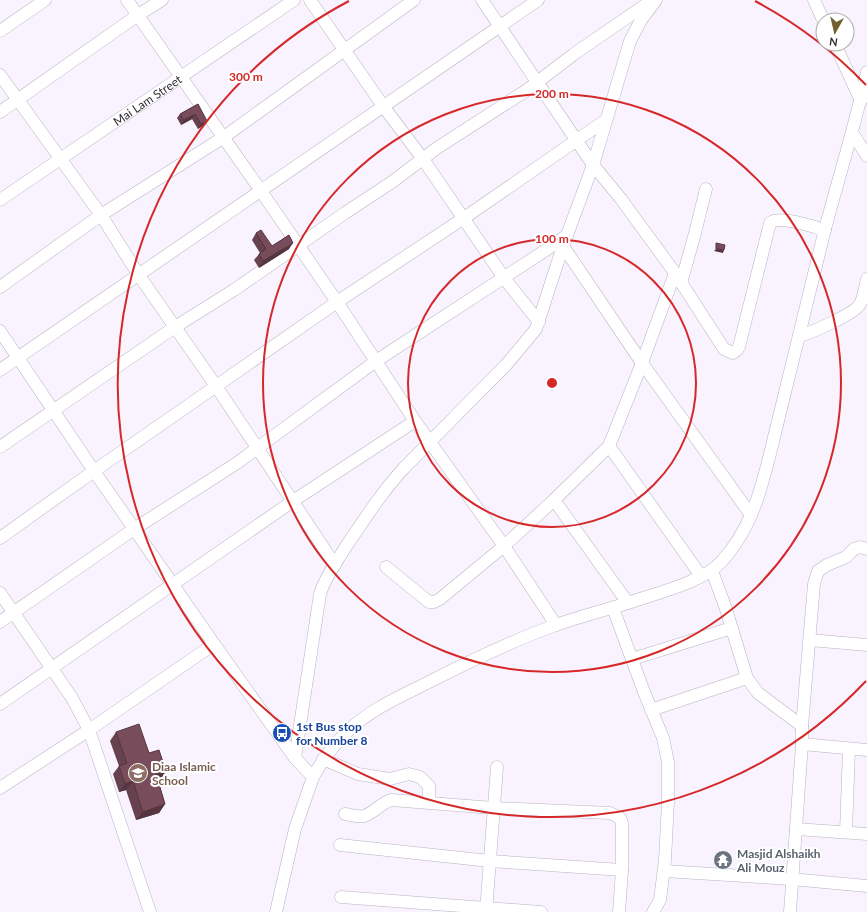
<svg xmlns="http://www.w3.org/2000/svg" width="867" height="912" viewBox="0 0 867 912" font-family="Lato,sans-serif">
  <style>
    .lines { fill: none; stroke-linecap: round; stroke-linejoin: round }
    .minor-casing { stroke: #b9b2c0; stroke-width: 13 }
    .minor { stroke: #fff; stroke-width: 12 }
    .wall { fill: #67414e }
    .shaded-wall { fill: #543540 }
    .building { fill: #784c5b; stroke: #543540 }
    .ring { fill: none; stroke: #d62828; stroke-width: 2 }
    .labels { text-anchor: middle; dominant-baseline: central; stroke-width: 4; stroke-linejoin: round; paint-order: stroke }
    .street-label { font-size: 12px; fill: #302d33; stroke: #fff }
    .transit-label { font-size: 12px; font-weight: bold; fill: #164399; stroke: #fff; text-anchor: start }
    .education-label { font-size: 12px; font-weight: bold; fill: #785e54; stroke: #fff; text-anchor: start }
    .worship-label { font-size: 12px; font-weight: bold; fill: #5b616d; stroke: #fff; text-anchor: start }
    .centre { fill: #d62828; stroke: #fff; stroke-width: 2 }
    .ring-label { font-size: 12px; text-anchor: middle; font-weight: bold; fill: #d62828; stroke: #fff; stroke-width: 4; stroke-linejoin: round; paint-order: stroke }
  </style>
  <rect width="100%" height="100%" fill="#f9f3ff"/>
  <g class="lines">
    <defs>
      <g id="minor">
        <path d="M127,0L261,191L337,302L415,421L504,546L556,625"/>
        <path d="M310,0L383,106L423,159L504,278L539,322"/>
        <path d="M482,0L593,165L621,199L675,273L724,349L733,353L737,350L739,347L770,223C779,215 814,227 825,230"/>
        <path d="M814,0L823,20"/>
        <path d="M0,31L45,0"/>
        <path d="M835,44L861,101"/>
        <path d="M0,75L101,215L138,274L216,386L335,565"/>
        <path d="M0,112L138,15L162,0"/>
        <path d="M853,134L867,156"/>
        <path id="s1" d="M0,200L294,0"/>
        <path d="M563,246L642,363L751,515"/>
        <path d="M681,283L694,237L706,189"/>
        <path d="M0,287L101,215L224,137L414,0"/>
        <path d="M0,331L94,471L214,644L295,758L313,777L295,829L276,912"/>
        <path d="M800,336C812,332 855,314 860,304C864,297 865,287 867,279"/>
        <path d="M0,370L538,0"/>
        <path d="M609,446L701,576"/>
        <path d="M0,447L175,327L234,290L345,213L392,182L437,148L527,90L574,54L651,1"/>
        <path d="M554,500L628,603"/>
        <path d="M0,538L94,471L337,302L464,218L606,120"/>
        <path d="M386,567L429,602H434L440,599L504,546L554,500L609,446L642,363L675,273"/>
        <path d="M712,571L725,606L747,678L758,693L802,726"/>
        <path d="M0,593L72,698L89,730L150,912"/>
        <path d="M613,608L644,692L663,738L668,762V801L665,860L660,900L653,912"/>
        <path d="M0,622L134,529L237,463L376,361L549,248L567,235"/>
        <path d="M810,640L867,645"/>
        <path d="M632,659L732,628"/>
        <path d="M0,704L293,501L415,421"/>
        <path d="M651,710L747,678"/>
        <path d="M802,744L867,750"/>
        <path d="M295,758L320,594C325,577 336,563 345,548C364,520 381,493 404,468L506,365L536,329L563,246L593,165L630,41L641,20L656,0"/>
        <path d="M323,759L358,774L390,779L409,774L420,777L429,786V803"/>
        <path d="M313,777C323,759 334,744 349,730C370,710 399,697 425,684C468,662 511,641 556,625C581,616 606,610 631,602C657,593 703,582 721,562C758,523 766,467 779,417C795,354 809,292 825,229C839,177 855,125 867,72"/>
        <path d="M0,788L89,730L214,644"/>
        <path d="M345,814C351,815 358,817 364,816C374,813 381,803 391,800L494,808L610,813L620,818L622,823V870L619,912"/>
        <path d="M796,829L867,834"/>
        <path d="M846,832L849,749"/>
        <path d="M340,845L490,861L622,870"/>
        <path d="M664,871L791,879L867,886"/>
        <path d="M341,897L541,912"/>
        <path d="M486,912L497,767"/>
        <path d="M790,912L802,744V726L814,584L818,571L827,565L846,557L854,549L860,547L867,549"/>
      </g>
    </defs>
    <use href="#minor" class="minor-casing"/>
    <use href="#minor" class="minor"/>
  </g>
  <path class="wall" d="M198,104L204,125L198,129L192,119L181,125L177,118L180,114Z
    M256,233L272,246L289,249L259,268L254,260L260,253L252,240Z
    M116,732L149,753L166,771L160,780H158L165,804L159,813L136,820L126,790L119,792L113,774L119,766L110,741Z"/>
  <path class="shaded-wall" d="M195,114L192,119L181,125L184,120Z
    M207,121L204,125L198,129L201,124Z
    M293,243L289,249L259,268L263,261Z
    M716,249L724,250L723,253L714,251Z
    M166,771L160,780L150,783L156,774Z
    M133,781L126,790L119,792L125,784Z
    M165,804L159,813L136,820L143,812Z"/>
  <path class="building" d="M198,104L207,121L201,124L195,114L184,120L180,114Z
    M261,230L272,246L289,235L293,243L263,261L259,254L266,249L256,233Z
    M716,243L725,245L724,250L716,249Z
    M139,724L149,753L159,750L166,771L156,774L165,804L143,812L133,781L125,784L119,766L127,763L116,732Z"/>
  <g class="ring">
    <circle cx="552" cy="383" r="144"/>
    <circle cx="552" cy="383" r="289"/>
    <path d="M866 681A433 433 0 1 1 349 1M755 1A433 433 0 0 1 866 85"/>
  </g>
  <defs>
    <symbol id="bus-disc" viewBox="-11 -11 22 22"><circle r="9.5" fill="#1a4fb4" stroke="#fff"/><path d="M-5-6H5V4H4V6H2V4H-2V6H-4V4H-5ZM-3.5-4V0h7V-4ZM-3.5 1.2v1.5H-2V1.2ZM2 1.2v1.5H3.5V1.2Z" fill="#fff"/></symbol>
    <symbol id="school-disc" viewBox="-11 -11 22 22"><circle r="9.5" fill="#8d6e63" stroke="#fff"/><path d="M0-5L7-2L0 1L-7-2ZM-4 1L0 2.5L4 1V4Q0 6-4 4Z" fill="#fff"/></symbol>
    <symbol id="temple-disc" viewBox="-11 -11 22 22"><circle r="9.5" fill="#6b7280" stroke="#fff"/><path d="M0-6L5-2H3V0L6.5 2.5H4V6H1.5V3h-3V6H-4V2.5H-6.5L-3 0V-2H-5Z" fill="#fff"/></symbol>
  </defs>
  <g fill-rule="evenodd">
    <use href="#bus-disc" x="271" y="722" width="22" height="22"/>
    <use href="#school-disc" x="127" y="762" width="22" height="22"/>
    <use href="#temple-disc" x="712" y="849" width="22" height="22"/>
  </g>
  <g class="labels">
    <g class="street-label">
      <text stroke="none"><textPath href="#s1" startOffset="178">Mai Lam Street</textPath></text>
    </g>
    <g class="transit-label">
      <text x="296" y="726">1st Bus stop<tspan x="296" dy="14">for Number 8</tspan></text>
    </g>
    <g class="education-label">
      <text x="152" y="766">Diaa Islamic<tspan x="152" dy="14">School</tspan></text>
    </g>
    <g class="worship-label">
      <text x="737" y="853">Masjid Alshaikh<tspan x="737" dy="14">Ali Mouz</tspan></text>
    </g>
  </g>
  <circle cx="552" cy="383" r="6" class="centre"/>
  <g class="ring-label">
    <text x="246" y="81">300 m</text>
    <text x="552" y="98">200 m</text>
    <text x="552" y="243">100 m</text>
  </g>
  <g transform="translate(835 32) rotate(188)"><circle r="19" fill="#ffffff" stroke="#acabad"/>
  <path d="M0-3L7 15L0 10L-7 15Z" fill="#72602f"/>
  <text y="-6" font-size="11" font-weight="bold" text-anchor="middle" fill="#302d33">N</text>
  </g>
</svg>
